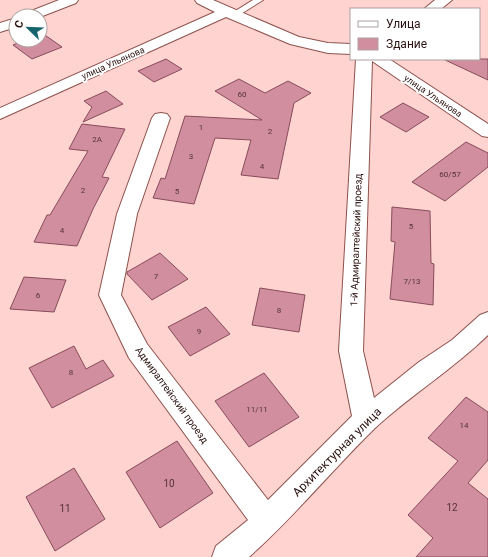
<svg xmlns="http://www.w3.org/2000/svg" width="488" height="557" viewBox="0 0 488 557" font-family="Roboto,sans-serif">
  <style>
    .building { fill: #d18e9e; stroke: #874b5b }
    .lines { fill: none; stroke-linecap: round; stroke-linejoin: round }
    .lane-casing { stroke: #8e514d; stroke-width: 2 }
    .street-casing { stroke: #8e514d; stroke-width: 2 }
    .lane { fill: #fff; fill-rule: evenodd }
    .street { fill: #fff; fill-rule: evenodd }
    .labels { text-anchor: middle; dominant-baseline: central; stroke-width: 4; stroke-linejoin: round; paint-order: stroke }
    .number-label { font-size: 8px; fill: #553235 }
    .far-street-label { font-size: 9px; fill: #2c1312; stroke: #fff }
    .street-label { font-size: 10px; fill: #2c1312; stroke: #fff }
    .near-number-label { font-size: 10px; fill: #553235 }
    .near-street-label { font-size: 12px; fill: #2c1312; stroke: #fff }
  </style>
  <rect width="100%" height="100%" fill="#ffd3cf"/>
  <path class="building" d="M42,33L62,47L32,59L13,45L25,40H40V34Z
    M166,59L182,69L154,82L138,71Z
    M443,59H488V80Z
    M239,79L265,93L288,81L311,93L294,103L278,179L241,175L251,140L215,138L194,204L153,198L161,178L165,179L185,116L262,120L215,91Z
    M106,91L123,104L83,122L92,107L84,101Z
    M403,103L429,117L406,132L380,117Z
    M82,124L125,129L102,177L109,178L93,209L77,246L34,242L47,215H50L88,151L69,149Z
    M466,142L488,153V167L445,201L412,182Z
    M392,207L430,211L431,263L434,264L433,305L390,299L395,242L391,241Z
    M160,253L188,279L152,300L127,274V272Z
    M24,277L66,280L54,312L10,309Z
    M260,288L305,295L299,332L252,325Z
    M206,307L230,334L190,356L168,327Z
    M74,346L86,369L103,360L114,376L52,408L29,368Z
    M264,373L299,417L249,447L215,401Z
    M466,397L488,412V460L468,483L488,499V557H416L433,538L408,515L458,461L428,438Z
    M177,441L213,493L160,528L126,472Z
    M74,468L105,519L55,551L26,497Z"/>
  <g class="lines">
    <defs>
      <path id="lane" d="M253,0H263L236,17L233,18L229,15Z"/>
      <path id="street" d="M59,0H78L76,3L40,17V16H24L26,13Z
        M195,0H213L299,37L328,43L351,44V54L328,53L290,44L226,17L0,119V108L215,12L197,3Z
        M435,0H452L441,9H424Z
        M16,18V27L0,32V23Z
        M356,59H389L488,124V137L482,136L372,61L363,351L374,398L419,362L452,340L480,315L488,312V335C453,369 411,395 375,428C332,470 294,517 249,557H212L216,546L248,520L129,358L99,295L117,214L152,118L155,114L161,113L167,114L170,118L137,214L121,295L147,344L268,500L352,416L339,351Z"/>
    </defs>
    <use href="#lane" class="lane-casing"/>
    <use href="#street" class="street-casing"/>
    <use href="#lane" class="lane"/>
    <use href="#street" class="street"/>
  </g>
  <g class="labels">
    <g class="number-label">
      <text x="242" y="94">60</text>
      <text x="201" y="127">1</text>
      <text x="270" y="131">2</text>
      <text x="97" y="139">2А</text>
      <text x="191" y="156">3</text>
      <text x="262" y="166">4</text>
      <text x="450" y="174">60/57</text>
      <text x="83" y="190">2</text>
      <text x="177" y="191">5</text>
      <text x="411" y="226">5</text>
      <text x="62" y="230">4</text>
      <text x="156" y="276">7</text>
      <text x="412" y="281">7/13</text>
      <text x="38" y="295">6</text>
      <text x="279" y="310">8</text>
      <text x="199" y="331">9</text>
      <text x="71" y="372">8</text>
      <text x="257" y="409">11/11</text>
      <text x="464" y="425">14</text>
    </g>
    <g class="far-street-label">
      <text transform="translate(113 63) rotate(-24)">улица Ульянова</text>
      <text transform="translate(433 96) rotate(34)">улица Ульянова</text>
    </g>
    <g class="street-label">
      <text transform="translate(356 240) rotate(-88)">1-й Адмиралтейский проезд</text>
      <text transform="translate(172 395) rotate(54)">Адмиралтейский проезд</text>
    </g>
    <g class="near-number-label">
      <text x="169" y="483">10</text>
      <text x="452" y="507">12</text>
      <text x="65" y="508">11</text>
    </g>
    <g class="near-street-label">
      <text transform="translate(337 452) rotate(-45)">Архитектурная улица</text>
    </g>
  </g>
  <rect x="350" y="8" width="130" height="52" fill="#ffffff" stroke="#aba1a0"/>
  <rect x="358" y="21" width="20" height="6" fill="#ffffff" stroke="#aba1a0"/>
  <text x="386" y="28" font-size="12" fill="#2c1312">Улица</text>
  <rect x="358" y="38" width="20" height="12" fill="#d18e9e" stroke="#aba1a0"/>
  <text x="386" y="48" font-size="12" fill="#2c1312">Здание</text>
  <g transform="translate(28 28) rotate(293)"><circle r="19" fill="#ffffff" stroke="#aba1a0"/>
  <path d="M0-3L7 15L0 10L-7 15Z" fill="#17656c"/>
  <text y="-6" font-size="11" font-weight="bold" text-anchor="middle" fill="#2c1312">С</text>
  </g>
</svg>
